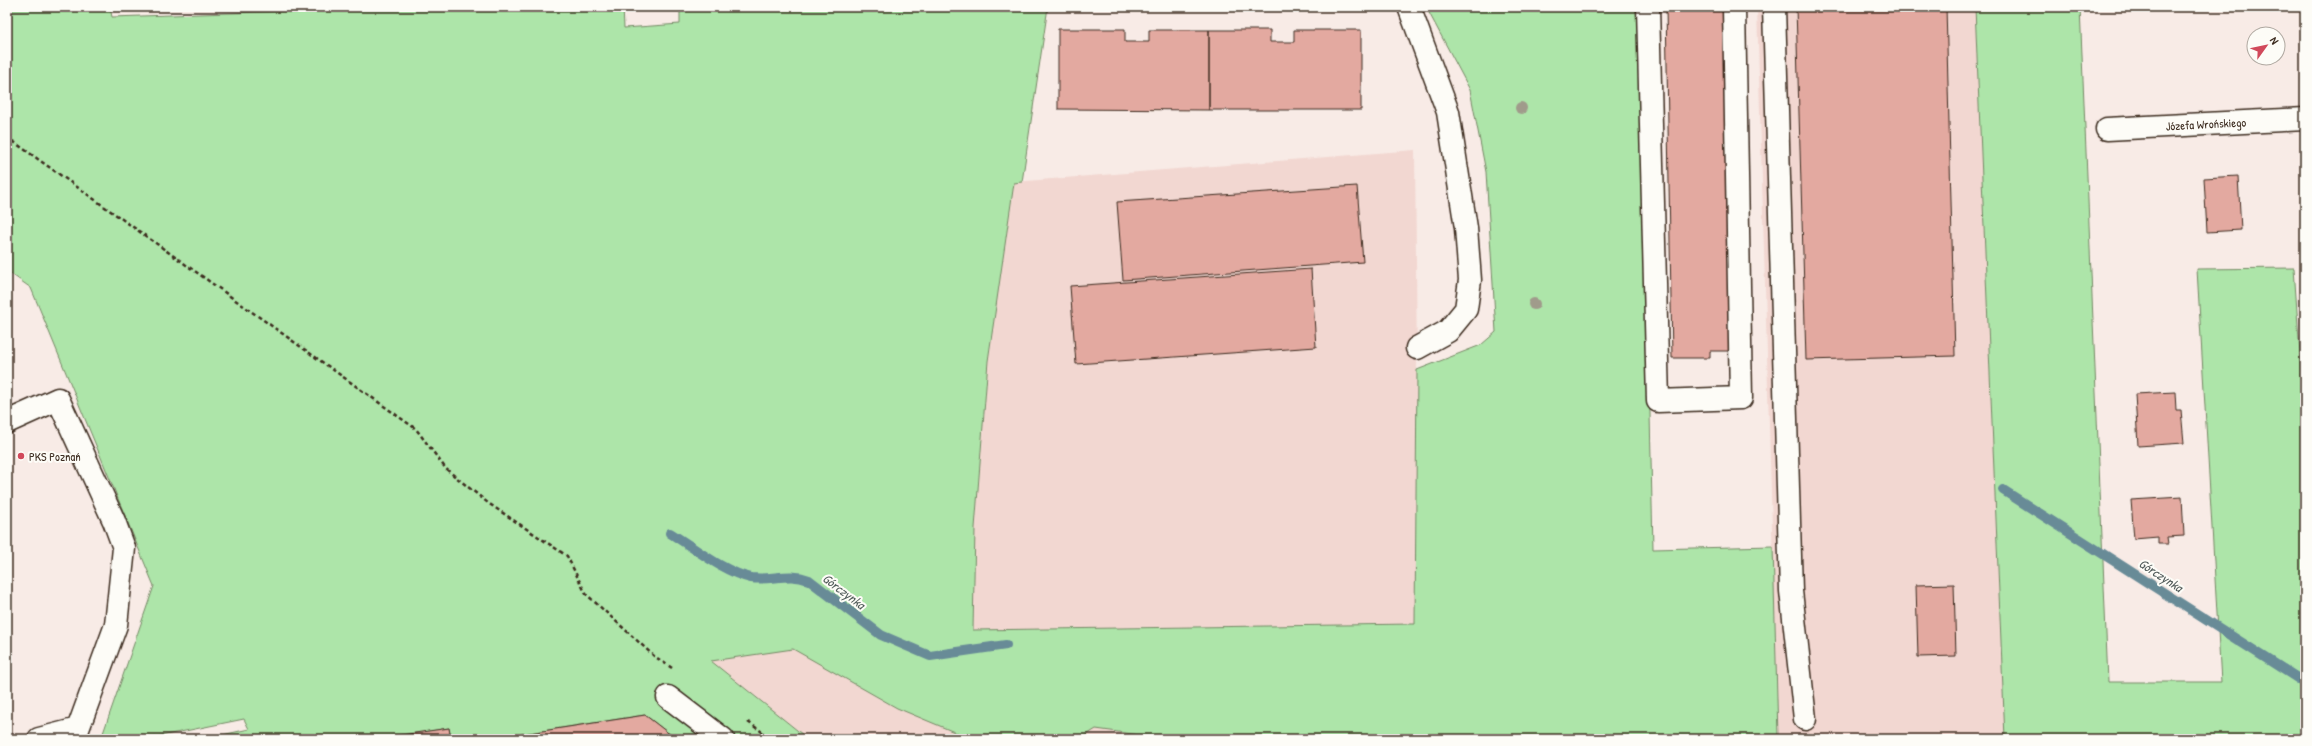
<svg xmlns="http://www.w3.org/2000/svg" width="2312" height="746" viewBox="0 0 2312 746" font-family="'Patrick Hand',sans-serif">
  <style>
    .built { fill: #f2d7d1 }
    .green { fill: #ade5a9; stroke: #748864 }
    .lines { fill: none; stroke-linecap: round; stroke-linejoin: round }
    .stream { stroke: #678b97; stroke-width: 10 }
    .building { fill: #e3a9a0; stroke: #3b2a1e }
    .minor-casing { stroke: #3b2a1e; stroke-width: 25 }
    .path { stroke: #3b2a1e; stroke-width: 2.5; stroke-dasharray: 4 3; stroke-linecap: butt }
    .minor { stroke: #fdfcf7; stroke-width: 22 }
    .tree { fill: #a09b8b }
    .poi-dot { fill: #d1495b; stroke: #fdfcf7; stroke-width: 1.5 }
    .labels { text-anchor: middle; dominant-baseline: central; stroke-width: 4; stroke-linejoin: round; paint-order: stroke }
    .street-label { font-size: 12px; fill: #3b2a1e; stroke: #fdfcf7 }
    .poi-label { font-size: 12px; fill: #3b2a1e; stroke: #fdfcf7; text-anchor: start }
    .water-label { font-size: 13px; font-style: italic; fill: #515b5a; stroke: #fdfcf7 }
  </style>
  <rect width="100%" height="100%" fill="#f8ebe6"/>
  <filter id="ink" filterUnits="userSpaceOnUse"><feTurbulence type="fractalNoise" baseFrequency=".025" numOctaves="2"/><feDisplacementMap in="SourceGraphic" scale="8" xChannelSelector="R" yChannelSelector="G"/><feConvolveMatrix kernelMatrix="1 2 1 2 8 2 1 2 1" color-interpolation-filters="sRGB"/></filter>
  <g filter="url(#ink)">
    <path class="built" d="M1757,7H1975L2005,739H808L7,96L856,627L1778,737Z
      M1415,150L1417,370L1415,624L973,630L975,528L988,361L1014,182Z"/>
    <path class="green" d="M7,7H110L112,17L318,10V7H623L624,28L680,24V7H1048L1022,182L1014,183L988,361L975,528L973,630L1415,624L1417,370L1481,345L1496,332L1486,172L1470,90L1426,7H1641L1653,549L1773,546L1778,737L1781,739H1169L1096,729L1080,739H971L897,708L793,649L711,661L808,739H737L669,686L658,701L707,739H676L645,715L491,739H451L449,728L381,739H204L249,729L244,719L146,739H101L154,586L31,288L7,271Z
      M1975,7H2080L2108,682H2221L2197,269L2294,268L2305,427V739H2005Z"/>
    <g class="lines">
      <path class="stream" d="M2003,490L2305,683
        M670,533C693,547 725,573 751,578C772,581 788,572 809,580L881,635L930,656L1006,645"/>
    </g>
    <path class="building" d="M1666,7H1725L1732,351H1710V358H1672Z
      M1796,7H1946L1955,356L1806,360Z
      M1058,29H1125V42H1149V30H1209V110L1058,109Z
      M1209,30H1270V42H1294V30H1361V110H1209Z
      M2238,176L2241,230L2207,232L2204,178Z
      M1357,186L1363,262L1123,280L1117,202Z
      M1311,269L1316,347L1076,364L1070,286Z
      M2301,373H2305V440Z
      M2175,392L2176,410H2181L2184,443L2138,446L2135,394Z
      M2182,497L2184,536L2167,537L2168,544H2158V537L2134,539L2131,500Z
      M1954,584L1956,656L1918,657L1916,585Z
      M645,715L676,739H491Z
      M449,728L451,739L381,738Z"/>
    <g class="lines">
      <defs>
        <path id="minor" d="M1409,7L1448,112L1466,228L1470,280L1466,309L1448,331L1417,348
          M1648,7L1658,401L1741,398L1734,7
          M1774,7L1791,591L1805,719
          M2107,129L2305,119
          M7,422L58,399L114,521L124,548L116,625L78,729L39,739
          M668,697L723,739"/>
      </defs>
      <use href="#minor" class="minor-casing"/>
      <path class="path" d="M7,137L416,429L446,469L488,503L567,556L586,594L654,656L672,668
        M748,722L772,739"/>
      <use href="#minor" class="minor"/>
    </g>
    <g class="tree">
      <circle cx="1521" cy="108" r="6"/>
      <circle cx="1534" cy="304" r="6"/>
    </g>
  </g>
  <circle class="poi-dot" cx="21" cy="456" r="4"/>
  <g class="labels">
    <g class="street-label">
      <text transform="translate(2206 124) rotate(-3)">Józefa Wrońskiego</text>
    </g>
    <g class="poi-label">
      <text x="29" y="456">PKS Poznań</text>
    </g>
    <g class="water-label">
      <text transform="translate(2161 575) rotate(33)">Górczynka</text>
      <text transform="translate(844 591) rotate(37)">Górczynka</text>
    </g>
  </g>
  <rect width="2312" height="746" fill="none" stroke="#fdfcf7" stroke-width="24"/>
  <rect x="12" y="12" width="2288" height="722" fill="none" stroke="#3b2a1e" stroke-width="1.5" filter="url(#ink)"/>
  <g transform="translate(2266 46) rotate(57)"><circle r="19" fill="#fdfcf7" stroke="#afa8a0"/>
  <path d="M0-3L7 15L0 10L-7 15Z" fill="#d1495b"/>
  <text y="-6" font-size="11" font-weight="bold" text-anchor="middle" fill="#3b2a1e">N</text>
  </g>
</svg>
